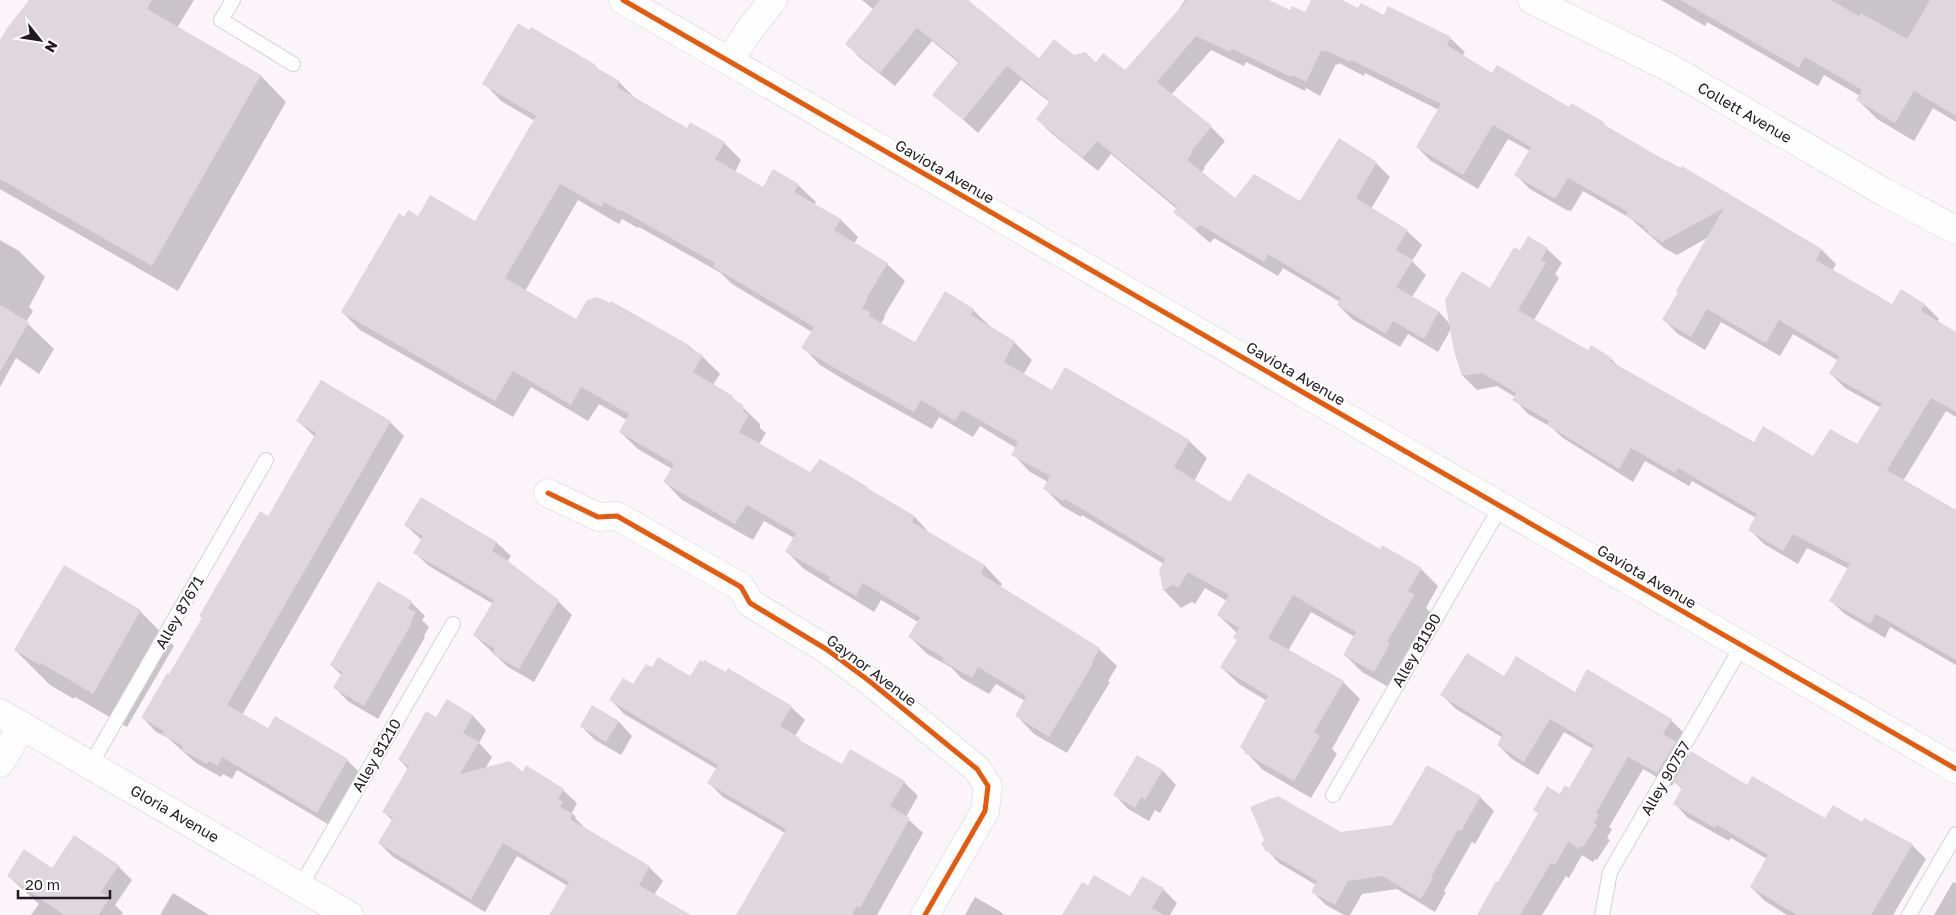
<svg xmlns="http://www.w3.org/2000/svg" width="1956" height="915" viewBox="0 0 1956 915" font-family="'Golos Text',sans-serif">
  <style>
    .shadow { fill: #0003; fill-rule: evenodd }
    .building { fill: #ded7dd }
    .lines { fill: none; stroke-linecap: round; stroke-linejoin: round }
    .lane-casing { stroke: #d7d0d6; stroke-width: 16 }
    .street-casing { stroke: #d7d0d6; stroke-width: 29 }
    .secondary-casing { stroke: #d7d0d6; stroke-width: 29 }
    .lane { stroke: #fefefe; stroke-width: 14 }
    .street { stroke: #fefefe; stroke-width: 28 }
    .secondary { stroke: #fefefe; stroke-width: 28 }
    .cycleway-casing { stroke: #fff; stroke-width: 8 }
    .cycleway { stroke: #e8590c; stroke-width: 5 }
    .labels { text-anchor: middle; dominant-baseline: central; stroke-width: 4; stroke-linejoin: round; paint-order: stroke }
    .street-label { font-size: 15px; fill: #221a22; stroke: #fff }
  </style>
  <rect width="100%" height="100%" fill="#fbf5fa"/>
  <path class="shadow" d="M31,0H194L177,28L261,76L286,102L178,291L0,189V42Z
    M862,0H956L1039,59L1073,56L1125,72L1173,18L1185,0H1266L1291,12L1305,14L1312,0H1339L1359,10L1450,38L1465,52L1462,56L1493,74L1603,123L1609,129L1681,170L1683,168L1822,250L1836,264L1832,271L1893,306L1925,305L1939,319L1937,322L1956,334V417L1946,411L1903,481L1956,511V665L1890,627L1885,638L1845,614L1830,600L1849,569L1807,548L1798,564L1764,544L1750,530L1756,518L1692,481L1689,486L1645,461L1633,482L1563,438L1551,427L1528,414L1514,399L1515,397L1497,386L1477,390L1463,376L1451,329L1438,352L1408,334L1400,347L1352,319L1338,305L1340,302L1283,268L1278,276L1214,238L1210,243L1175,212L1177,209L1111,154L1098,171L1051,133L1037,119L1051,103L1021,80L978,133L934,94L959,63L932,41L895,86L860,58L846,43L874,10ZM1211,50L1244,66L1246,62L1305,91L1306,88L1320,96L1336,64L1338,65L1339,63L1364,76L1365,73L1439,110L1417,147L1431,161L1478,189L1508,139L1530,151L1516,175L1530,189L1568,211L1569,210L1571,211L1583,191L1630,218L1664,248L1677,255L1707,238L1664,320L1678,334L1705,350L1721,322L1780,356L1793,334L1839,361L1831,374L1845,388L1881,408L1857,446L1814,458L1755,443L1621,369L1611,359L1589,352L1534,320L1559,278L1555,274L1562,263L1547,249L1520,252L1490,290L1450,324L1439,312L1412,297L1426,275L1412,261L1422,245L1407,231L1371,209L1390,177L1376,163L1301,203L1235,200L1201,173L1205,168L1204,167L1225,141L1211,127L1171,95Z
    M1661,0H1956V122L1933,108L1914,141L1877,119L1858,100L1860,96L1824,75L1818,86L1707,22L1705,26Z
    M595,66L602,73L619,82L637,100L687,130L724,143L741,160L735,172L763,188L798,185L816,202L814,205L841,220L858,237L854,244L887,264L905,281L884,316L885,317L881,324L916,344L973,310L991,327L1014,342L1032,360L1023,375L1053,392L1189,441L1207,458L1194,481L1231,504L1380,551L1421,569L1438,586L1426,608L1431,613L1392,689L1362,672L1345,655L1355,637L1311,612L1288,651L1343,682L1360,699L1332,749L1337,754L1311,798L1263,770L1241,747L1267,701L1239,684L1221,667L1238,641L1237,633L1218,615L1227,601L1205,588L1195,604L1192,602L1181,608L1164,590V564L1082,515L1081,517L1062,506L1044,488L1048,482L1030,472L1013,454L1016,448L980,426L973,437L939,417L932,429L851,384L820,365L803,347L812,332L732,284L721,273L639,227L638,228L622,219L619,224L578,200L525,291L576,321L612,303L689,346L702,356L720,374L713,385L732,397L760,424V428L766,433L759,444L811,474L867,488L872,492L915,517L931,535L985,566L1002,584L1000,587L1099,649L1117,666L1108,681L1110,682L1067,753L1034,734L1017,716L1025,701L996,684L989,694L961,678L952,668L927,654L910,637L918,622L881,600L874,612L804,569L787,552L794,538L764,521L753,540L682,500L665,482L672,469L638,449L620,432L627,420L599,404L588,421L531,387L513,417L360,330L342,312L405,218L475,222L535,121L501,101L484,83Z
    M0,240L19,251L45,277L29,307L33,311L26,322L54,349L39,374L16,358L0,387Z
    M321,382L390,422L404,436L242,715L269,730L275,718L347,760L361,774L331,826L237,770L232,779L223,774L221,777L196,763L168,738L156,732L143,718L269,518L315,437L298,421Z
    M421,499L497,543L511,556L507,562L558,601L572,615L534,682L508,667L474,635L493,604L429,566L415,553L422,540L405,525Z
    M411,602L425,616L422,620L429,627L424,636L425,637L378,719L349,702L335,688L342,676L331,665Z
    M140,611L174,646L127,727L75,697L74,699L50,685L15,650Z
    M652,669L791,707L805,720L795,736L805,745L842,766L904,782L918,796L906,817L923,833L877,915H738L785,833L723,797L709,783L717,769L624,714L611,700L634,685Z
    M1505,677L1575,693L1671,720L1685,734L1678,746L1689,756L1747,786L1826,820L1862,823L1865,819L1912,845L1926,859L1893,915H1787L1765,901L1751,887L1767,859L1731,838L1729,841L1688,818L1675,804L1683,790L1674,782L1672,786L1643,769L1609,827L1612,829L1607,838L1610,840L1597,860L1595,859L1593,862L1582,855L1569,878L1566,876L1542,915H1479L1560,796L1570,789L1593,749L1564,732L1538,775L1512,759L1498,745L1503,738L1456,709L1442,695Z
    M448,701L473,716L486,730L479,743L492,757L485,769L523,774L563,790L577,803L572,813L576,817L575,818L586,829L649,867L663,881L654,895L688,915H551L568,886L517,856L485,912L393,857L379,843L393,821L384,812L408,769L399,759L437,719Z
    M592,707L619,722L632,736L621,755L595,740L581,726Z
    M1137,756L1163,771L1176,785L1160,813L1155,810L1149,821L1128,809L1115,795Z
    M1480,797L1494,811L1475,844L1472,842L1444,891L1446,892L1435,912L1397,889L1362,894L1350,915H1344L1326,905L1312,891L1316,885L1279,863L1262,845L1392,827Z
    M118,866L132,880L115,905L123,913L121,915H31L39,904L8,876L52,870Z
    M1953,882L1956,883V915H1934Z
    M1163,889L1177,903L1170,915H1074Z
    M173,893L209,915H160Z
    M975,897L1001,912L1004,915H965Z"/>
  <path class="building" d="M29,0H152L147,9L261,75L152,266L0,179V40L7,28Z
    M880,0H968L1039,58L1054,39L1074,55L1085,52L1096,62L1103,53L1125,70L1187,0H1269L1290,10L1292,6L1305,12L1311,0H1342L1358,8L1361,3L1384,15L1388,6L1451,37L1447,45L1492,73L1497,65L1569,107L1571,103L1604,122L1603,124L1656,155L1681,168L1682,166L1822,249L1816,260L1892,304L1901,289L1925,304L1921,311L1956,332V412L1931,398L1887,470L1956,510V660L1876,614L1870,624L1829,601L1850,564L1793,534L1783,551L1748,530L1757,514L1678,468L1675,473L1631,448L1619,469L1547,425L1549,421L1512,400L1516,393L1482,373L1462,376L1454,351L1445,300L1462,271L1490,288L1514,247L1520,250L1528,236L1548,248L1541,260L1546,263L1518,310L1588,350L1591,345L1612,358L1610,361L1754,442L1763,426L1813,456L1830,429L1857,444L1882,404L1829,374L1839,356L1779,320L1766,343L1707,309L1691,337L1662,320L1678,292L1676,291L1724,208L1662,242L1649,234L1648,231L1643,228L1644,226L1626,216L1628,212L1568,178L1556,198L1554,197L1553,198L1514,175L1531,147L1493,125L1463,175L1416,147L1441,104L1351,60L1350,62L1325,50L1324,52L1321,51L1306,82L1292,75L1291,77L1232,49L1230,52L1196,36L1157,82L1212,126L1191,152L1192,153L1187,160L1235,198L1254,174L1300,201L1339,138L1377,162L1356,198L1408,230L1396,250L1413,260L1396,287L1439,311L1424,339L1393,321L1386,334L1337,305L1341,298L1268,254L1264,262L1200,225L1195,230L1173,212L1177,207L1097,141L1083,158L1036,119L1050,101L1007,66L963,120L932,95L959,61L917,28L880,73L845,44Z
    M1680,0H1831L1859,16L1861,13L1907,39L1930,0H1956V116L1914,91L1895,123L1856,100L1862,90L1805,57L1799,68Z
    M518,23L529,30L531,27L596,65L595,67L620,81L617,87L687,128L690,122L725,142L715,159L763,187L773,169L799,184L794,192L841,219L834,230L888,263L867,297L868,298L862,308L871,313L869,316L915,342L945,291L974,309L971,315L1015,341L1004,362L1052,390L1065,367L1190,440L1174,467L1230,502L1248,473L1380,549L1382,545L1422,568L1408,591L1415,594L1387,642L1390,644L1374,672L1343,655L1356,632L1293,595L1268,638L1344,681L1314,732L1320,736L1294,781L1244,753L1246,750L1240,747L1268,696L1220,667L1237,640L1233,638L1239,628L1217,615L1229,595L1188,572L1178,588L1173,585L1163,591L1159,570L1165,559L1065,499L1063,501L1043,489L1050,476L1011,455L1018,442L962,410L955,421L921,400L914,412L833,367L801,348L814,327L713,267L715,263L621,210L620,211L604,202L601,207L560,184L505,278L576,319L587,300L597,297L610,303L611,301L689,345L688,347L703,355L693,372L733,396L732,398L743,405L744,412L749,415L739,432L810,472L820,459L868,487L867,488L915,516L912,522L985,565L981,574L1100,648L1092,662L1093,664L1049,737L1015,716L1026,696L978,667L972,678L942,661L944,658L908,637L920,617L863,583L856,596L828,580L830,577L785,552L796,533L747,505L735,524L663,482L674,464L619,432L629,414L581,387L571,405L513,371L495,401L341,312L399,213L404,217L408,210L418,216L430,195L475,221L536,116L482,84Z
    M0,305L29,322L0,372Z
    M321,380L391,421L227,705L268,728L275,716L348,759L317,813L222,757L218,766L209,761L207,764L181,750L183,746L162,735L164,731L141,718L167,673L169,674L202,618L199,616L260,511L268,516L316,433L296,421Z
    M421,497L497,542L492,551L505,559L559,600L519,669L492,654L495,649L473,635L494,600L413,553L423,536L404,525Z
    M64,565L141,610L93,694L41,663L40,665L14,650Z
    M378,581L412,601L408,608L416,612L411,622L412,623L364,706L333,688L342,672L330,665Z
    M1467,653L1504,676L1516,656L1575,692L1587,669L1672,719L1663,734L1676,742L1657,773L1628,757L1596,813L1599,815L1594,823L1597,825L1583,847L1581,846L1579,849L1568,842L1555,865L1551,863L1520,915H1477L1496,881L1498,882L1538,813L1533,810L1547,786L1560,794L1565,785L1569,788L1594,745L1550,719L1524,762L1497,745L1503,734L1440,695Z
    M658,657L690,676L700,660L703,662L704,660L726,672L728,668L792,706L780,726L800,738L799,740L842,764L850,749L905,781L890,806L910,818L860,908L857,906L852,915H736L786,829L707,783L718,765L609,700L623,678L633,684L646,664L652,667Z
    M447,699L473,715L463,733L479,742L460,774L510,761L523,772L526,765L564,789L558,799L563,802L560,807L573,814L570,819L650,866L639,885L691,915H549L569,882L503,843L471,899L378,843L393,818L382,812L409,766L398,760L426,711L436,717Z
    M592,705L619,721L606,742L580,726Z
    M1691,751L1747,785L1752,776L1825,818L1833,805L1862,822L1864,818L1913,844L1871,915H1797L1750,887L1768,855L1717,825L1715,828L1673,804L1682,788L1673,782Z
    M1137,755L1163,770L1145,800L1141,797L1135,808L1113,795Z
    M1427,765L1481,796L1461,831L1458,830L1431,877L1433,878L1421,899L1382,876L1348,881L1335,905L1311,892L1317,881L1264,850L1265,847L1261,845L1264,840L1250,807L1278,796L1341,832L1392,825Z
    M74,835L119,865L101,892L110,898L98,915H64L7,876L24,849L52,868Z
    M1094,875L1130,896L1142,876L1164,888L1152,908L1164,915H1062L1082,882L1088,885Z"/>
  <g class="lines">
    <defs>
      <path id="lane" d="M233,0L221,20L293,64
        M91,764L266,460
        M1333,795L1501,506
        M300,887L453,624
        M1602,915L1610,872L1742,646
        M1909,915L1956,834"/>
      <path id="street" d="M623,0L1956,769
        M1532,0L1670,68L1884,192L1956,230
        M730,60L748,32L773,0
        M548,493L598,517L617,516L741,587L750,603L826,649L868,680L977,769L988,786L985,811L925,915
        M0,763L22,726"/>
      <path id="secondary" d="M0,713L349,915"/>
    </defs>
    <use href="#lane" class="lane-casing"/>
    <use href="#street" class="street-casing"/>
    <use href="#secondary" class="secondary-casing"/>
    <use href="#lane" class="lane"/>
    <use href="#street" class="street"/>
    <use href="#secondary" class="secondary"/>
    <defs>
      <path id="cycleway" d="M623,0L1956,769
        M548,493L598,517L617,516L741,587L750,603L826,649L868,680L977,769L988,786L985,811L925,915"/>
    </defs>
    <use href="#cycleway" class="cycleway-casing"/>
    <use href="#cycleway" class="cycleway"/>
  </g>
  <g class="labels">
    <g class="street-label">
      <text transform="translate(1745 112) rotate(30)">Collett Avenue</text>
      <text transform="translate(945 171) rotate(30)">Gaviota Avenue</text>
      <text transform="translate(1296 373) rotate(30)">Gaviota Avenue</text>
      <text transform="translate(1647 576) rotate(30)">Gaviota Avenue</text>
      <text transform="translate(179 612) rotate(-60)">Alley 87671</text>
      <text transform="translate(1416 650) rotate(-60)">Alley 81190</text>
      <text transform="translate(872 670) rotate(37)">Gaynor Avenue</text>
      <text transform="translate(376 755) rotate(-60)">Alley 81210</text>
      <text transform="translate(1665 778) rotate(-60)">Alley 90757</text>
      <text transform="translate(175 813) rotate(30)">Gloria Avenue</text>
    </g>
  </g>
  <g transform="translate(40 40) rotate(120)" stroke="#ffffff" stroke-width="4" paint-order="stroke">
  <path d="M0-4L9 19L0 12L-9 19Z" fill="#221a22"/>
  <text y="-8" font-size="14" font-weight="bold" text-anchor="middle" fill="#221a22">N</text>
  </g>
  <path d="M18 890v8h92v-8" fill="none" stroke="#221a22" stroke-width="2.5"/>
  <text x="25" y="890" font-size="15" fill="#221a22" stroke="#ffffff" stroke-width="4" paint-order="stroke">20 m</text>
</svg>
